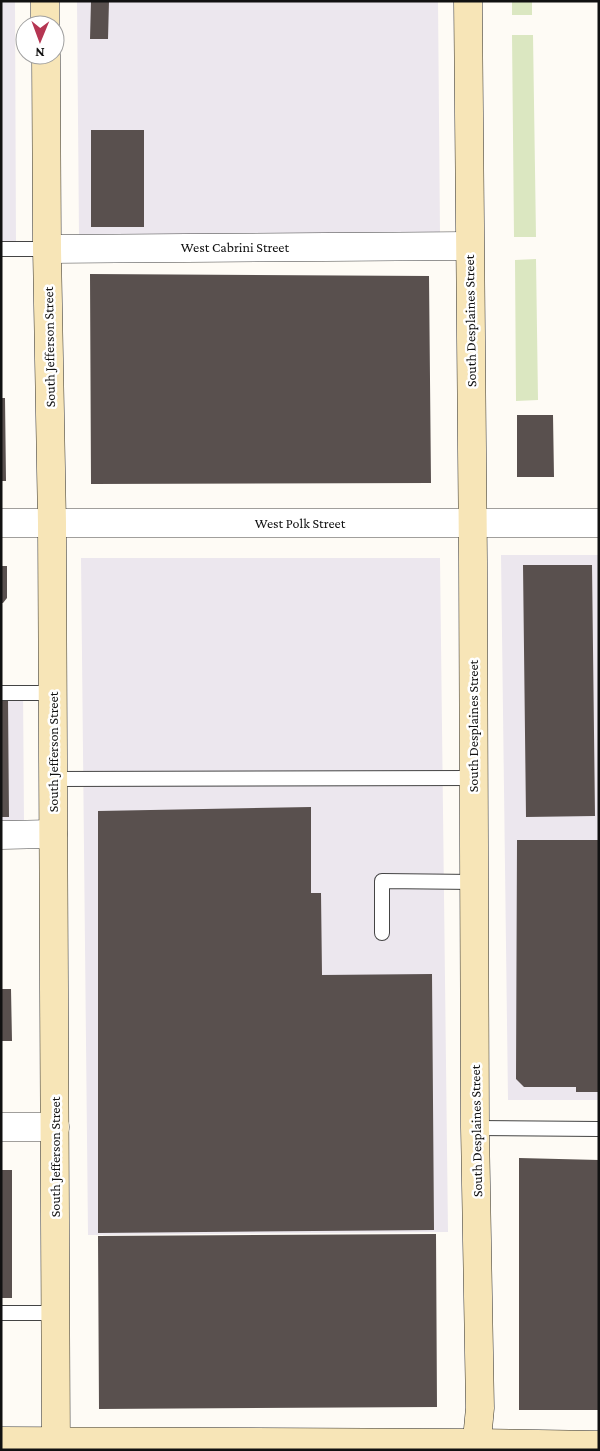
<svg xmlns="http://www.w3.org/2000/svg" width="600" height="1451" viewBox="0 0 600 1451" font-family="'Crimson Pro',serif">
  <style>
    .industrial { fill: #ece7ee }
    .green { fill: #dbe7c1 }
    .building { fill: #59504e }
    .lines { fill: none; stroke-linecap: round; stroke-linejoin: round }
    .lane-casing { stroke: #444; stroke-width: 16 }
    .street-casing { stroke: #444; stroke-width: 29 }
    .secondary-casing { stroke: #333; stroke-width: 29 }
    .lane { stroke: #fff; stroke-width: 14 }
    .street { stroke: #fff; stroke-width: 28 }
    .secondary { stroke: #f7e5b7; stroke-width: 28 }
    .labels { text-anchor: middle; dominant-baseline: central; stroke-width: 5; stroke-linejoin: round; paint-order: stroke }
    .street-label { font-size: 14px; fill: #111; stroke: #fff }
  </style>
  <rect width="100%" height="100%" fill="#fefbf5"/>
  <path class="industrial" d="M1,1H15L16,248H1Z
    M77,1H438L440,235L79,236Z
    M501,555H599V1100H508Z
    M81,558H440L448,1232L88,1235Z
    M23,688L24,822H1V689Z"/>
  <path class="green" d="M512,1H532V15H512Z
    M512,35H533L536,237H514Z
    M536,259L538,400L516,401L515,260Z"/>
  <path class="building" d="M91,1H109L108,39H90Z
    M91,130H144V227H91Z
    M90,274L429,276L431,483L91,484Z
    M1,398H5L6,481H1Z
    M517,415H553L554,477H517Z
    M523,565H592L595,816L526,817Z
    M1,566H7V598L3,603H1Z
    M1,699H8L9,817H1Z
    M311,807V893H321L322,975L432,974L434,1230L98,1233V811Z
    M517,840H599V1092H576V1087H524L516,1079Z
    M1,989H11L12,1041H1Z
    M519,1158L599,1160V1410H519Z
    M1,1170H12V1298H1Z
    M436,1234L437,1407L99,1409L98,1236Z"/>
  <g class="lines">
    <defs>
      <path id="lane" d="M1,249H47
        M1,693H53
        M53,779L473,778
        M382,933V881L474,882
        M475,1128L599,1129
        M1,1313H55"/>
      <path id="street" d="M47,249L469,246
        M1,523H599
        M1,835L53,834
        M1,1127H55"/>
      <path id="secondary" d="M45,1V25
        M468,1L473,561L475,1128L480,1408L476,1450
        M46,55L47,249L52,523L56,1450
        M1,1441L477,1443L599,1445"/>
    </defs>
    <use href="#lane" class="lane-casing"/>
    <use href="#street" class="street-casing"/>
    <use href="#secondary" class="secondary-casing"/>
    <use href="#lane" class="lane"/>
    <use href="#street" class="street"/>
    <use href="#secondary" class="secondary"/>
  </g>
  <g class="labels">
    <g class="street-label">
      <text x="235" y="247">West Cabrini Street</text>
      <text transform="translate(470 321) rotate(-91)">South Desplaines Street</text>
      <text transform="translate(49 347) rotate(-91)">South Jefferson Street</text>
      <text x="300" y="523">West Polk Street</text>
      <text transform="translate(473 726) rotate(-90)">South Desplaines Street</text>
      <text transform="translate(53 752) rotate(-90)">South Jefferson Street</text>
      <text transform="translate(476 1131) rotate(-91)">South Desplaines Street</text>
      <text transform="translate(55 1157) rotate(-90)">South Jefferson Street</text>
    </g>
  </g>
  <rect width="600" height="1451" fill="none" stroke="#111111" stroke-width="5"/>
  <g transform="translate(40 40) rotate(181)"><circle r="24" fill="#ffffff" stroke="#a0a0a0"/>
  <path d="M0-4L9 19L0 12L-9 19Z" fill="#b53552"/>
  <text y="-8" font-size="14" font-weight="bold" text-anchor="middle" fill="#111111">N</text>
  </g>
</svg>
